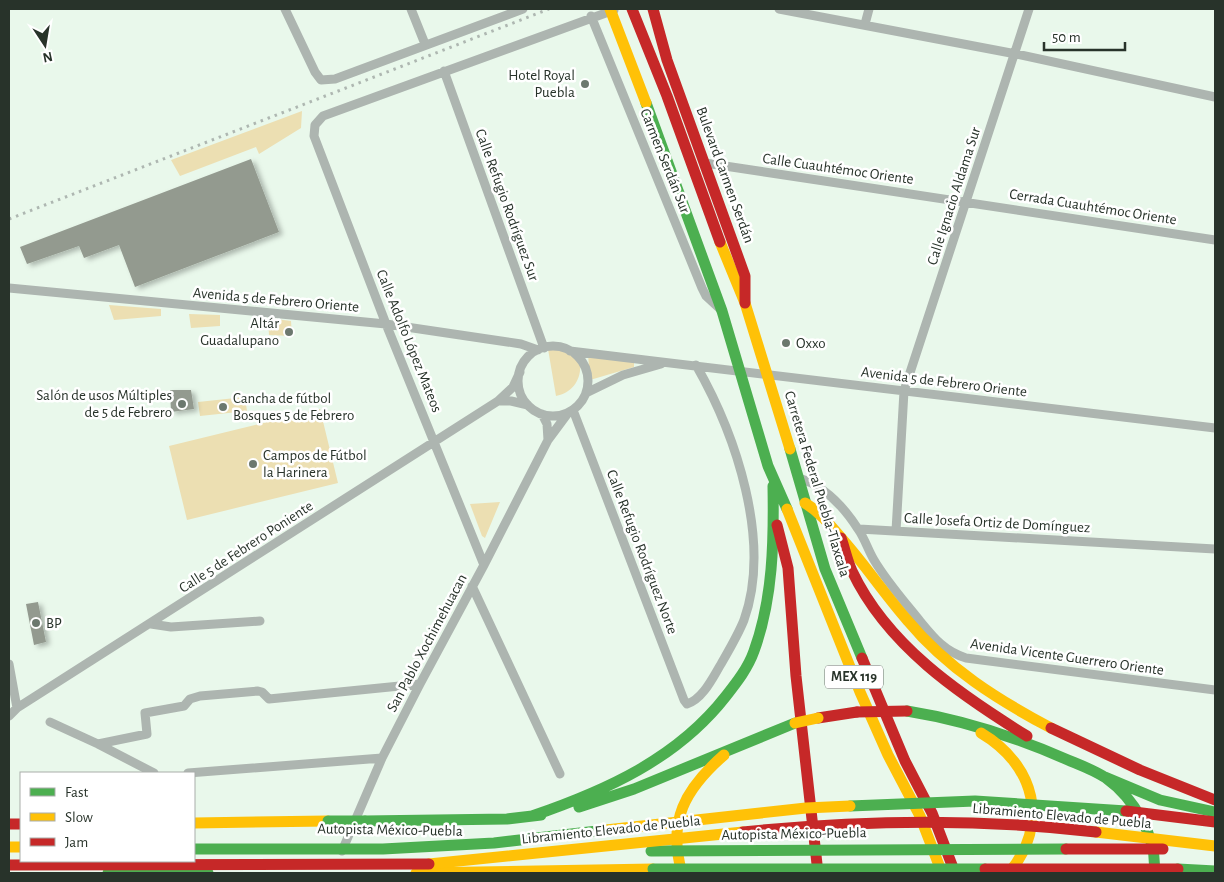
<svg xmlns="http://www.w3.org/2000/svg" width="1224" height="882" viewBox="0 0 1224 882" font-family="'Alegreya Sans',sans-serif">
  <style>
    .green { fill: #ecdfb2 }
    .building { fill: #939a8f; filter: url(#shadow) }
    .lines { fill: none; stroke-linecap: round; stroke-linejoin: round }
    .street { stroke: #adb5b0; stroke-width: 9 }
    .fast { stroke: #4caf50; stroke-width: 11 }
    .slow { stroke: #ffc107; stroke-width: 11 }
    .jam { stroke: #c62828; stroke-width: 11 }
    .rail { stroke: #aeb7b1; stroke-width: 3; stroke-dasharray: 2.5 5; stroke-linecap: butt }
    .fast-bridge { stroke: #4caf50; stroke-width: 11 }
    .slow-bridge { stroke: #ffc107; stroke-width: 11 }
    .jam-bridge { stroke: #c62828; stroke-width: 11 }
    .poi-dot { fill: #6c786e; stroke: #fff; stroke-width: 2 }
    .labels { text-anchor: middle; dominant-baseline: central; stroke-width: 5; stroke-linejoin: round; paint-order: stroke }
    .shield { fill: #fff; stroke: #68706a; stroke-width: 1 }
    .shield-label { font-size: 14px; font-weight: bold; fill: #28332a }
    .poi-label { font-size: 15px; fill: #28332a; stroke: #fff; text-anchor: start }
    .street-label { font-size: 15px; fill: #28332a; stroke: #fff }
  </style>
  <defs>
    <filter id="shadow"><feDropShadow dx="4" dy="2.5" stdDeviation="2.5" flood-color="#0004"/></filter>
  </defs>
  <rect width="100%" height="100%" fill="#e9f8eb"/>
  <path class="green" d="M302,111L301,128L259,154L256,147L180,176L171,160Z
    M109,305L161,309V316L114,320Z
    M189,314L220,315V326L191,328Z
    M268,318L291,321L292,336L269,335Z
    M548,349L566,351L580,362C582,379 573,393 556,396Z
    M588,354L634,360V367L590,380Z
    M245,397L247,411L200,416L198,402Z
    M320,409L338,483L187,520L169,446Z
    M500,502L485,538L482,536L470,504Z"/>
  <path class="building" d="M251,159L279,232L135,287L119,245L84,258L79,246L27,264L20,247Z
    M170,390H191L194,409L171,412Z
    M38,602L46,642L34,645L26,604Z"/>
  <g class="lines">
    <path class="street" d="M285,9L315,72L321,80L335,79L523,9
      M411,9L425,44
      M779,9L1016,54L1215,97
      M591,16L702,288L706,296L719,308
      M865,24L869,9
      M444,71L544,348
      M705,163L1215,240
      M9,288L386,324L521,344L538,350
      M518 381a35 35 0 1 1 70 0a35 35 0 1 1-70 0Z
      M570,351L1215,428
      M586,393L623,375L661,364
      M498,401H511L528,405
      M573,410L684,700L687,704C703,699 713,677 721,664C729,650 738,635 744,620C772,541 736,435 696,365
      M542,414L547,424L548,440
      M799,478C824,486 844,507 858,529C865,539 868,550 874,560C887,582 904,601 920,621C934,638 944,651 966,658L1215,690
      M859,529L1215,549
      M896,531L904,391L1029,9
      M484,565L386,324L314,136L315,125L323,116L614,10
      M472,586L560,774
      M151,624L171,627L260,621
      M9,664L17,708
      M9,716L17,708L498,401L513,387L520,372
      M50,722L98,744L147,734L145,713L184,706L190,699L200,696L258,691L262,692L269,699L420,684
      M98,744L154,773
      M188,773L382,758
      M342,851L382,758L420,684L484,565L548,440L568,413"/>
    <path class="fast" d="M646,103L722,311L768,466L787,509
      M790,449L825,569L862,658
      M907,711C963,720 1016,737 1068,760C1080,765 1094,770 1106,778C1134,798 1158,838 1154,873
      M1105,777L1160,800L1215,812
      M579,807L634,789L795,723
      M532,816C605,791 677,759 726,696C737,682 748,668 754,651C773,599 774,541 773,486
      M365,821L507,819L541,815
      M1178,869L1215,871
      M108,873H208"/>
    <path class="slow" d="M720,242L745,303L790,449
      M805,503C821,513 831,526 843,540C866,566 885,595 908,621C947,668 998,700 1051,728
      M787,509L860,692L888,755L920,816L942,873
      M981,733C1035,765 1050,823 1009,873
      M194,823L328,821
      M9,847H21
      M416,873L653,869
      M682,873C667,821 685,789 724,755"/>
    <path class="jam" d="M632,9L667,96L720,242
      M653,9L667,60L745,276V303
      M777,525L788,568L796,676L818,873
      M841,538C845,549 847,560 852,571C887,645 959,694 1027,736
      M862,658L905,761L932,813L955,873
      M818,718L857,712
      M1051,728L1140,770L1215,800
      M9,824H21"/>
    <path class="rail" d="M9,219L549,9"/>
    <path class="fast-bridge" d="M850,806L975,801L1126,811
      M328,821H365
      M194,849H383L494,843L606,830
      M651,851L1066,849
      M653,869H985"/>
    <path class="slow-bridge" d="M610,9L646,103
      M795,723L818,718
      M606,830L806,808L850,806
      M1096,832L1215,846
      M429,864L743,832"/>
    <path class="jam-bridge" d="M857,712L907,711
      M1126,811L1215,822
      M743,832C860,820 979,818 1096,832
      M1066,849H1163
      M9,865L429,864
      M985,869H1178"/>
  </g>
  <g class="poi-dot">
    <circle cx="585" cy="84" r="5"/>
    <circle cx="289" cy="332" r="5"/>
    <circle cx="786" cy="343" r="5"/>
    <circle cx="182" cy="404" r="5"/>
    <circle cx="223" cy="407" r="5"/>
    <circle cx="253" cy="464" r="5"/>
    <circle cx="36" cy="623" r="5"/>
  </g>
  <g class="labels">
    <rect class="shield" x="825" y="665.5" width="58" height="23" rx="4"/>
    <g class="shield-label">
      <text x="854" y="677">MEX 119</text>
    </g>
    <g class="poi-label">
      <text x="575" y="75" text-anchor="end">Hotel Royal<tspan x="575" dy="17">Puebla</tspan></text>
      <text x="279" y="323" text-anchor="end">Altár<tspan x="279" dy="17">Guadalupano</tspan></text>
      <text x="796" y="343">Oxxo</text>
      <text x="172" y="395" text-anchor="end">Salón de usos Múltiples<tspan x="172" dy="17">de 5 de Febrero</tspan></text>
      <text x="233" y="398">Cancha de fútbol<tspan x="233" dy="17">Bosques 5 de Febrero</tspan></text>
      <text x="263" y="455">Campos de Fútbol<tspan x="263" dy="17">la Harinera</tspan></text>
      <text x="46" y="623">BP</text>
    </g>
    <g class="street-label">
      <text transform="translate(665 161) rotate(68)">Carmen Serdán Sur</text>
      <text transform="translate(838 169) rotate(8)">Calle Cuauhtémoc Oriente</text>
      <text transform="translate(725 175) rotate(70)">Bulevard Carmen Serdán</text>
      <text transform="translate(954 196) rotate(-72)">Calle Ignacio Aldama Sur</text>
      <text transform="translate(507 205) rotate(70)">Calle Refugio Rodríguez Sur</text>
      <text transform="translate(1093 207) rotate(9)">Cerrada Cuauhtémoc Oriente</text>
      <text transform="translate(276 300) rotate(5)">Avenida 5 de Febrero Oriente</text>
      <text transform="translate(409 341) rotate(68)">Calle Adolfo López Mateos</text>
      <text transform="translate(944 382) rotate(7)">Avenida 5 de Febrero Oriente</text>
      <text transform="translate(817 484) rotate(73)">Carretera Federal Puebla-Tlaxcala</text>
      <text transform="translate(997 523) rotate(3)">Calle Josefa Ortiz de Domínguez</text>
      <text transform="translate(246 547) rotate(-33)">Calle 5 de Febrero Poniente</text>
      <text transform="translate(642 552) rotate(69)">Calle Refugio Rodríguez Norte</text>
      <text transform="translate(427 643) rotate(-62)">San Pablo Xochimehuacan</text>
      <text transform="translate(1067 657) rotate(8)">Avenida Vicente Guerrero Oriente</text>
      <text transform="translate(1062 816) rotate(5)">Libramiento Elevado de Puebla</text>
      <text transform="translate(390 830) rotate(1)">Autopista México-Puebla</text>
      <text transform="translate(611 830) rotate(-6)">Libramiento Elevado de Puebla</text>
      <text transform="translate(794 834) rotate(-1)">Autopista México-Puebla</text>
    </g>
  </g>
  <rect width="1224" height="882" fill="none" stroke="#28332a" stroke-width="20"/>
  <rect x="20" y="772" width="175" height="90" fill="#ffffff" stroke="#a9adaa"/>
  <rect x="30" y="788" width="25" height="8" fill="#4caf50" stroke="#a9adaa"/>
  <text x="65" y="797" font-size="15" fill="#28332a">Fast</text>
  <rect x="30" y="813" width="25" height="8" fill="#ffc107" stroke="#a9adaa"/>
  <text x="65" y="822" font-size="15" fill="#28332a">Slow</text>
  <rect x="30" y="838" width="25" height="8" fill="#c62828" stroke="#a9adaa"/>
  <text x="65" y="847" font-size="15" fill="#28332a">Jam</text>
  <g transform="translate(45 45) rotate(168)" stroke="#ffffff" stroke-width="4" paint-order="stroke">
  <path d="M0-4L9 19L0 12L-9 19Z" fill="#28332a"/>
  <text y="-8" font-size="14" font-weight="bold" text-anchor="middle" fill="#28332a">N</text>
  </g>
  <path d="M1044 42v8h81v-8" fill="none" stroke="#28332a" stroke-width="2.5"/>
  <text x="1052" y="42" font-size="15" fill="#28332a" stroke="#ffffff" stroke-width="4" paint-order="stroke">50 m</text>
</svg>
